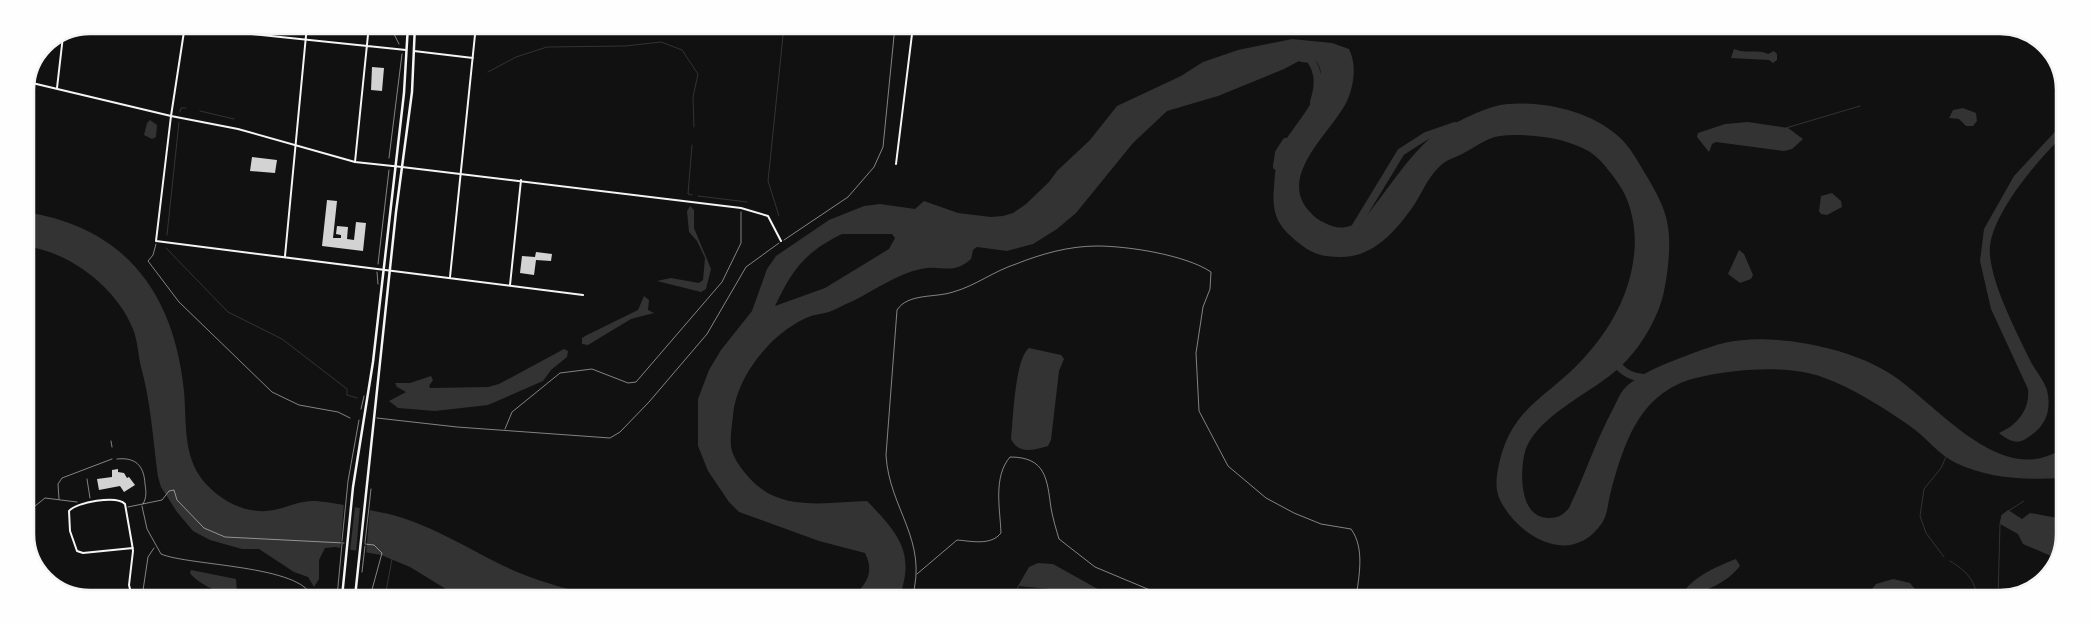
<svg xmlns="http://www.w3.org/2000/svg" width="2090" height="624" viewBox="0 0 2090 624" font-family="Barlow,sans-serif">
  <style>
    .water { fill: #333; fill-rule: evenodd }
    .pier { fill: #111 }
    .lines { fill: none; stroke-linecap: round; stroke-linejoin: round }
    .stream { stroke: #333; stroke-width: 1 }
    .river { stroke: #333; stroke-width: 8 }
    .building { fill: #d3d3d3 }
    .path { stroke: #f5f5f5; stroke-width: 0.5 }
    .minor { stroke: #f5f5f5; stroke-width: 2 }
    .tertiary { stroke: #f5f5f5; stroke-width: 2 }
    .primary { stroke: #f5f5f5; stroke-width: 2.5 }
    .rim { fill: none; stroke: #f5f5f5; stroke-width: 2.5 }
  </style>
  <rect width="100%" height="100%" fill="#111"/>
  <path class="water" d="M1292,39L1332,43L1349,49C1357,65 1354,85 1347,101C1332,132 1278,174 1308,210C1313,215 1316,219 1323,222C1338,230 1346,229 1362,221C1382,199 1414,146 1438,133C1457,122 1485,106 1508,104C1545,101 1590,111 1618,136C1630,146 1638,162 1646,175C1655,190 1666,209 1668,227C1671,246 1668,272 1664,291C1659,317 1640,349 1620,367C1593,393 1532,417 1524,456C1520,476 1520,518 1549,518C1558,518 1563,515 1569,508C1585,475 1596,440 1614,407C1617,401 1620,393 1625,388C1640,372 1675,360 1696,352C1705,349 1715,345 1724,343C1772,332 1848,347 1889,373C1936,402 2001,491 2063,448V478C2027,480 1989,479 1956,463C1939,455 1926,437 1910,426C1884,408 1853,388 1822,377C1790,365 1738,369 1705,376C1643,387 1626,436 1611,491C1608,501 1608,514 1602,523C1572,567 1521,539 1501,502C1495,491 1496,480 1498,469C1510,407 1545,400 1583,359C1610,330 1630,294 1634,255C1637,232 1632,202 1618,183C1611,173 1600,158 1590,152C1566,137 1527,133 1500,136C1486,138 1474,148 1462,154C1454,158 1446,160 1440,166C1427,178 1422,194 1412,208C1394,233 1372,258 1339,257C1328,257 1316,255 1307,249C1281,230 1271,219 1274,187C1275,173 1276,159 1282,146C1293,125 1338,81 1314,59L1301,60L1284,69L1218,96L1167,111L1133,143L1076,213L1057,229L1033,244L1007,251L977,247L973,250L971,259C952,276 941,264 921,269C897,274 875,290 853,301C845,304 837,309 829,312C821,314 811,315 804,319C770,335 736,377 733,416C732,425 730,436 731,446C732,459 748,478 758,486C787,511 833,502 867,501C898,533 916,553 899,598H851C866,585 875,573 865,553L819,541L739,512L729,502L708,471L698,446V399L709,370L721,350L752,311L767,269L776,256L829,220L864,206L880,204L915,209L924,201L958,213L991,217L1003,216L1013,213L1026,204L1049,182L1057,171L1090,140L1117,106L1181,76L1203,62L1238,50ZM842,234H892L895,238L889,249L825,288L775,306C792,270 805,252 842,234Z
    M1734,49C1745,54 1758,49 1768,54L1774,51L1777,54V60L1773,63L1769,60L1731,58Z
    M1963,108L1976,113L1977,121L1973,126H1966L1959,119L1949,118L1953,110Z
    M150,120L157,125L156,137L152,139L144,135L147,123Z
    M2065,121V134C2039,158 1994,211 1990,246C1987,277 2018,335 2032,364C2037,372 2044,381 2047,390C2052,412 2045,427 2027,438C2023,441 2017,443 2013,441C2008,440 2003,436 1999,433C2018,425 2030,409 2028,389L1991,309L1980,261L1984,229L2014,176Z
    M1748,122L1788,128L1803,139L1792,149L1784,151L1716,142L1712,144L1709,152L1697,137L1698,133L1725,124Z
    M1832,193L1841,201L1842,207L1827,215L1821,214L1819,211L1821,196Z
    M690,206L694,210V228L711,269L706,289L701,292L657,281L671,278L699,283L703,280L705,258L697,241L689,232L687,211Z
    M25,212C125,227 174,293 184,391C187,426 182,461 209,487C227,505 253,516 278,509C290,506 302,500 316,501C337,503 358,508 379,512C429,521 471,552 517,572C546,584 576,592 608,597H459L410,567L381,555L335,547L325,548L319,560V579L314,587L308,577L294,572L259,549H242L210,540L193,531L177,512L161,487L158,477C153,440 151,403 141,367C138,355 138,342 133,329C116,287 70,252 25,246Z
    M1739,250L1744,254L1753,275L1751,279L1740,283L1728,274Z
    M644,296L649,300L648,310L654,313L631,319L588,345L582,344V338L587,335L638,310Z
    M1029,348L1061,355L1064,359L1059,371L1051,440L1048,446C1033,450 1019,455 1011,439C1013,420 1015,358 1029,348Z
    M564,349L568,351L567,357L551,370L543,381L488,405L435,411L398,408L389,401L406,392L397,387L395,383H410L431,376L433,380L429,386L430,388L488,387L499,384Z
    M2008,510L2022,519L2030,513L2063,519V551L2058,559L2023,544L2018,534L2000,524L2002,515Z
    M1736,559L1740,566C1725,585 1703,592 1681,597C1689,578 1718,566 1736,559Z
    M1038,563L1053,564L1114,598H1065L1050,589L1018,586L1029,567Z
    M191,570L236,579L237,593C225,598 197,583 190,573Z
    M1893,579L1910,583L1923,599H1864L1876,584Z"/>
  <path class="pier" d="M344,504L355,506L350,551L340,550Z
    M360,507L370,508L366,554L356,552Z"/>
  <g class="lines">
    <path class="stream" d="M488,72L516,57L547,47L625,46L661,42L682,50L698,74L693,97L694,127
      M200,111L234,119
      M180,112L181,108H186
      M1786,128L1860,106
      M692,195L688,194L692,145
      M698,196L747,202
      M779,216L768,181L784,26
      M167,235L179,122
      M166,248L228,312L282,339L347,389V395L357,398
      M1944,557L1926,533L1920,516L1924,489L1941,468L1946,457
      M1950,561C1965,570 1976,580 1977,599
      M385,597L392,559
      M1017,598L1018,586
      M1998,599L2000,524L2002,515L2024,501"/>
    <path class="river" d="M1302,58L1310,59C1320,73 1319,86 1314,102
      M1277,166L1279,153L1286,142
      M1353,231L1401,152L1426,136L1455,126
      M1615,360C1622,374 1634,378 1649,378"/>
  </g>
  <path class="building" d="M372,67L384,68L382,91L371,90Z
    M252,157L277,160L275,173L250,171Z
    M327,200L337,201L333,238H341V235L336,234L337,226L348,227L347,239L354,240L356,222L366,223L363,251L322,246Z
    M536,252L552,254L551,261L536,260L534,275L520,273L522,256L535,257Z
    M118,469V472L124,473L127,478L129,477L135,485L124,492L120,486L99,490L97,479L112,477V470Z"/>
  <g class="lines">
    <path class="path" d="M394,25V34L399,44
      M389,158L402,54
      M784,240L848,197L874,167L883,147L895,26
      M156,244L153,255L148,261L179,302L272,392L299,405L338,412L350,418
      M378,264L389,170
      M377,272L378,284
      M361,409L364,396
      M377,418L457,427L610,438L620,432L649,402L707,334L746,267L779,243
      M505,429L512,412L560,373L592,369L628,383L636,382L722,282L741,243V212
      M111,441L112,447
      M117,459C135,457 144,465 145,484C146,491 147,497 143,504
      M87,479L90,498
      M59,499L58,484L62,478L112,459
      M142,506L147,529L161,554C189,566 302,565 312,597
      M128,507L162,500L169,491L174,490L177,500L204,528L225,537L344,543
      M25,514L45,498L77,502
      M342,541L348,481L359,420
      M365,543L371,489
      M365,544L374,545L382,553L370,597
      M362,572L365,546
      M917,574L957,540C971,541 991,546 1001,533C1000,508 993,477 1010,457C1046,457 1047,479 1051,508C1053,519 1056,529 1059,539L1095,567L1150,590L1158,598
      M142,597L148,557L154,548
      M337,597L342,544
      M912,598C929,540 889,509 886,455L897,310C908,293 935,298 953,292C975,286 994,271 1016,264C1041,254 1069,246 1097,246C1128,246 1186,255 1211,272L1210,289L1203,307L1196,353L1199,411L1228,466L1266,498L1294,513L1321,524L1351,529C1365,548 1359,576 1356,598"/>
    <path class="minor" d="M185,25L171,116L156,241L583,295
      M1402,26L1434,28V26
      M185,27L406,50
      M245,33L246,25
      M414,51L473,58
      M57,88L63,36
      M355,162L369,25
      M896,164L913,26
      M402,167L741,208L768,216L781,241
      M285,256L307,25
      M450,277L476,25
      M510,285L521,180
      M132,597L129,585L133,551L132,544L125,504C117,495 76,502 69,511L70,531L77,551L83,553L133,548"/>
    <path class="tertiary" d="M28,82L171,116L238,129L355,162L402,167"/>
    <path class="primary" d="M342,597L353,487L373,362L404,93L408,25
      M355,597L396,212L412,92L415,25"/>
  </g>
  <path d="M0 0H2090V624H0ZM90 34H2000A56 56 0 0 1 2056 90V534A56 56 0 0 1 2000 590H90A56 56 0 0 1 34 534V90A56 56 0 0 1 90 34Z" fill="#fefefe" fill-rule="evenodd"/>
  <path class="rim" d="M90 34H2000A56 56 0 0 1 2056 90V534A56 56 0 0 1 2000 590H90A56 56 0 0 1 34 534V90A56 56 0 0 1 90 34Z"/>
</svg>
